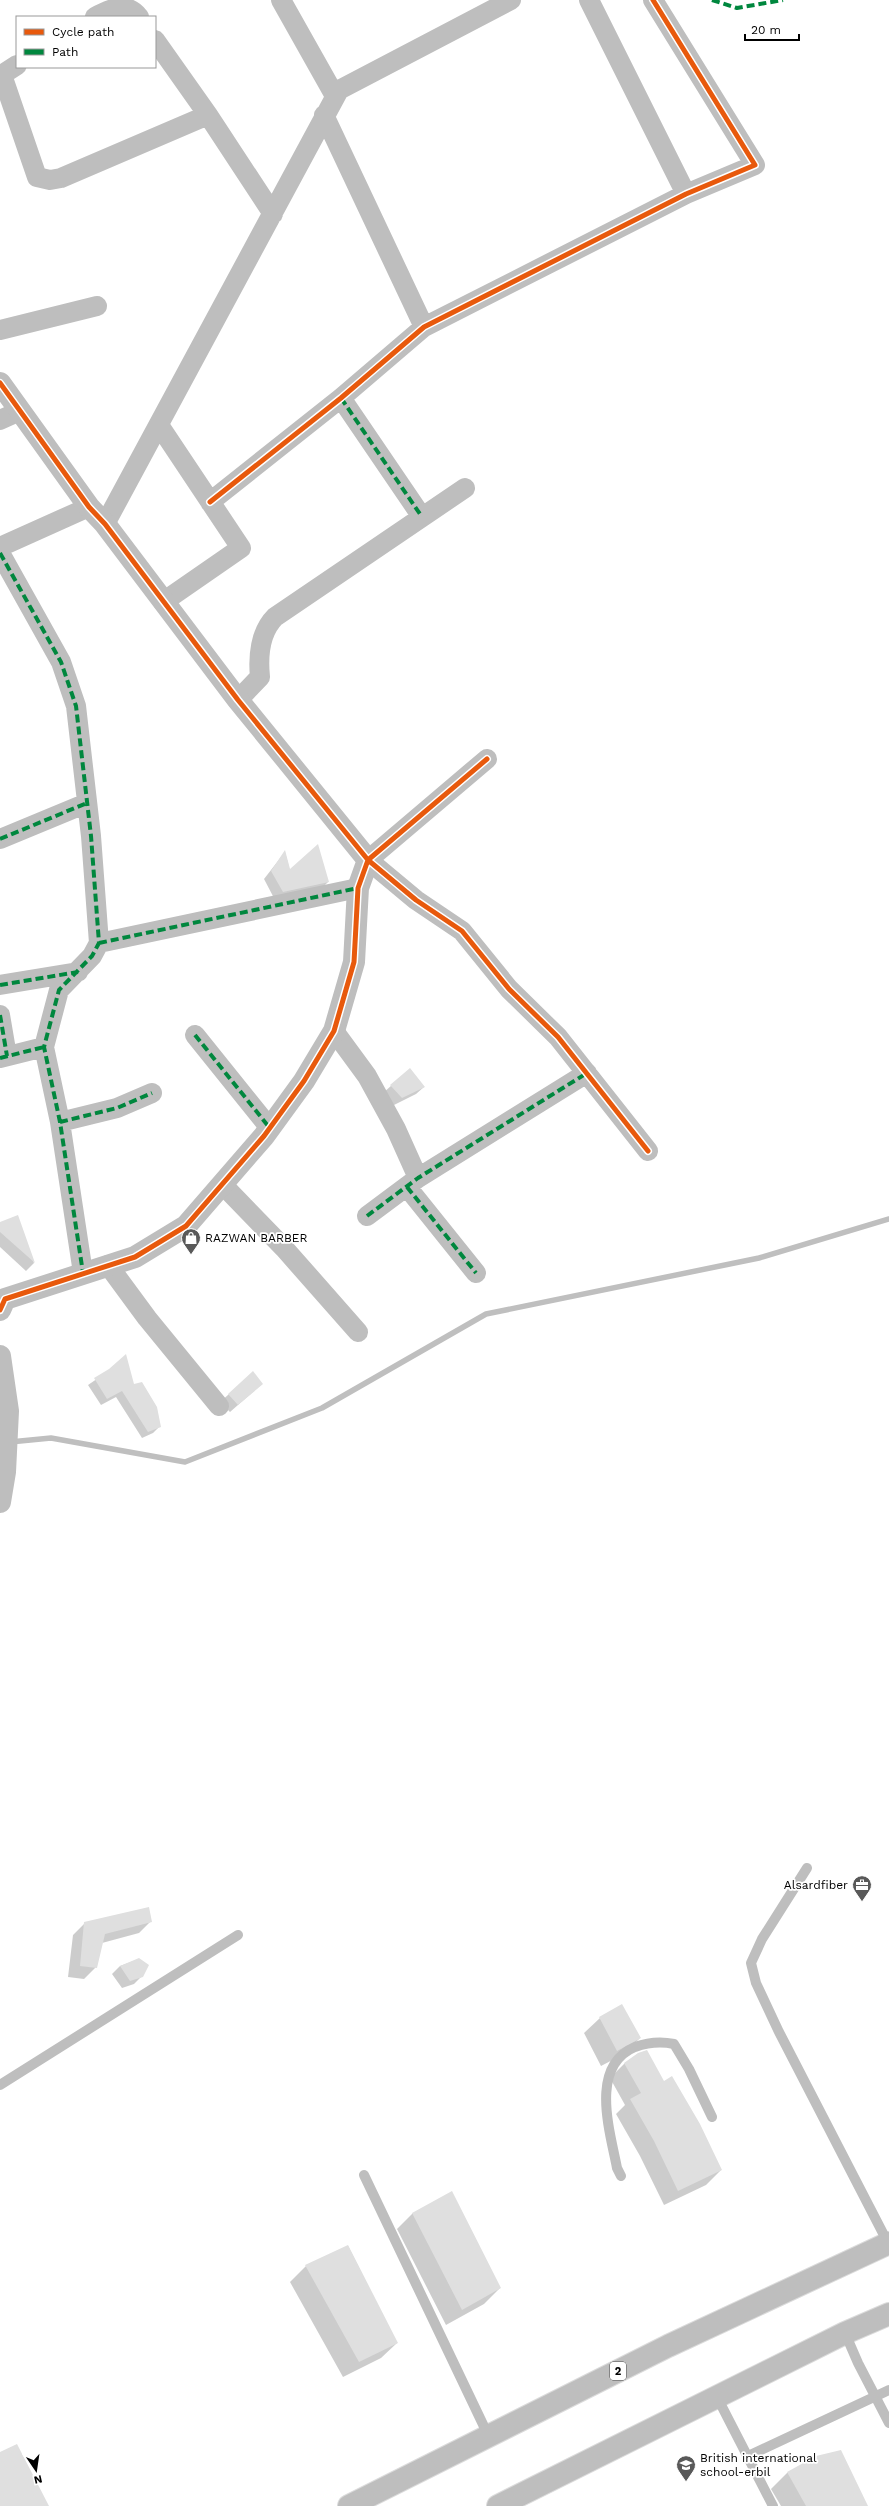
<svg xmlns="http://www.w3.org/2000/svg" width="889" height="2506" viewBox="0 0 889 2506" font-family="'Work Sans',sans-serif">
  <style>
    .shadow { fill: #0003 }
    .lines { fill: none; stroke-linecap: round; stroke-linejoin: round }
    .stream { stroke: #bfbfbf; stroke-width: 5.5 }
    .building { fill: #dfdfdf }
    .trunk-casing { stroke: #dbdbdb; stroke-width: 24 }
    .service { stroke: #bebebe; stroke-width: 10 }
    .minor { stroke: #bebebe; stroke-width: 20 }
    .tertiary { stroke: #bebebe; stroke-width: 22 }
    .trunk { stroke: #bebebe; stroke-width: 22 }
    .quiet { stroke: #00873e; stroke-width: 4; stroke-dasharray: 8 4; stroke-linecap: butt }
    .cycleway-casing { stroke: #fff; stroke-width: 8 }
    .cycleway { stroke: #e8590c; stroke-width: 5 }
    .labels { text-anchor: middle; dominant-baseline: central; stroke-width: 3.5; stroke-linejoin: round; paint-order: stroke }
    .shield { fill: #fff; stroke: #4c4c4c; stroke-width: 1 }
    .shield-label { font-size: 11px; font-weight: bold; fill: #000 }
    .poi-label { font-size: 12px; fill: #000; stroke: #fff; text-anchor: start }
  </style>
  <rect width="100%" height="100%" fill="#fff"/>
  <path class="shadow" d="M285,852L290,871L328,882L320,890L275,900L264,879Z
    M410,1069L424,1087L416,1094L394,1105L383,1093Z
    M17,1216L34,1263L26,1271L0,1247V1223Z
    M110,1370L159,1427L153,1433L142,1438L116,1397L101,1405L88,1385Z
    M253,1373L262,1384L230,1412L220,1402Z
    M151,1921L139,1933L102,1943L96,1967L84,1979L68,1977L73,1935L85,1923Z
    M139,1959L142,1976L134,1984L122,1988L112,1974L120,1966Z
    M600,2018L640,2038L624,2054L601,2066L584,2033Z
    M626,2062L721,2170L706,2185L664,2205L640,2156L616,2114L625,2105L610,2078Z
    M413,2213L500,2288L484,2304L446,2325L397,2229Z
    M348,2246L397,2343L381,2358L343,2377L290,2282L306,2266Z
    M816,2457L867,2506H781L771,2489L787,2473Z"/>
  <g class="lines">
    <path class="stream" d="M10,1442L51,1438L185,1462L322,1408L486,1314L759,1258L889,1219"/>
  </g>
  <path class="building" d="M318,844L329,882L283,892L271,871L285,850L290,869Z
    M410,1068L425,1087L402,1098L390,1085Z
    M18,1215L35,1263L0,1232V1222Z
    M126,1354L134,1384L142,1382L157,1407L161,1427L148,1432L122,1391L107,1399L94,1378L109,1369Z
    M253,1371L263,1384L238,1405L228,1394Z
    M149,1907L152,1922L105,1934L97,1968L80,1966L84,1922Z
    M139,1958L149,1965L143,1977L130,1981L120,1966Z
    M622,2004L641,2038L617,2051L599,2017Z
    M647,2050L664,2081L672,2076L700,2124L722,2170L678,2191L654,2141L630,2099L641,2093L624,2063L638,2053Z
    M452,2191L501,2288L462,2310L412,2213Z
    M348,2245L398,2343L359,2362L305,2265Z
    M17,2444L49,2506H0V2452Z
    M841,2450L868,2506H806L787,2472L816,2456Z"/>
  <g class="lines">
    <defs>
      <path id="trunk" d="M349,2506L668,2346L889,2243
        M498,2506L845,2333L889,2314"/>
    </defs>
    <use href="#trunk" class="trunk-casing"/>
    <path class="service" d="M807,1868L762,1939L751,1963L756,1983L779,2032L888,2243
      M0,2085L238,1935
      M364,2175L489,2437
      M621,2176L617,2168C610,2131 589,2066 635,2047C649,2042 660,2041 674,2044L689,2069L712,2117
      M845,2333L858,2363L889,2423
      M717,2397L773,2506
      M748,2456L889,2390"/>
    <path class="minor" d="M281,0L335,96
      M589,0L686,194
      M95,17C109,9 127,1 139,17
      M155,40L208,115L273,214
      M2,75L37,177L50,180L61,178L208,115
      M0,76L17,65
      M324,115L424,327
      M0,330L97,306
      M341,398L422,517
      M0,420L20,411
      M159,425L241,548L163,602
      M210,502L341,398L424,327L686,194L755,165L653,0
      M105,524L339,90L511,0
      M0,547L89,507
      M0,553L61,662L76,706L91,836L99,943L92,956L59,990L44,1047L60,1122L83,1273
      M238,700L260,677C258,657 260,632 275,617L465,488
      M487,759L368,860L416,900L462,931L509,989L558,1037L648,1151
      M0,839L87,803
      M99,943L358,888
      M0,985L78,972
      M0,1015L7,1056
      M334,1031L367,1076L396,1129L418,1178
      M195,1035L269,1127
      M0,1058L44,1047
      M60,1122L117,1108L152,1093
      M222,1184L284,1248L358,1332
      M407,1187L476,1273
      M367,1216L418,1178L587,1073
      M108,1265L147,1318L219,1406"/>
    <path class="tertiary" d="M0,383L89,507L105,524L238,700L368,860L358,888L354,962L334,1031L304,1081L264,1136L186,1226L135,1257L5,1299L0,1310
      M0,1356L8,1411L5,1472L0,1502"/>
    <use href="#trunk" class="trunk"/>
    <path class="quiet" d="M712,0L737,8L783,0
      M341,398L422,517
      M0,553L61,662L76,706L91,836L99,943L92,956L59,990L44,1047L60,1122L83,1273
      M0,839L87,803
      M99,943L358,888
      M0,985L78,972
      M0,1015L7,1056
      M195,1035L269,1127
      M0,1058L44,1047
      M60,1122L117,1108L152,1093
      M407,1187L476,1273
      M367,1216L418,1178L587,1073"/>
    <defs>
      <path id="cycleway" d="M0,383L89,507L105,524L238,700L368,860L416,900L462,931L509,989L558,1037L648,1151
        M210,502L341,398L424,327L686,194L755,165L653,0
        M0,1310L5,1299L135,1257L186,1226L264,1136L304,1081L334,1031L354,962L358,888L368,860L487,759"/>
    </defs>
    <use href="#cycleway" class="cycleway-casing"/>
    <use href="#cycleway" class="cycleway"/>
  </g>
  <defs>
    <symbol id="shop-pin" viewBox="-11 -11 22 30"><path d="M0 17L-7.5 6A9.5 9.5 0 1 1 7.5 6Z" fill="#595959" stroke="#fff"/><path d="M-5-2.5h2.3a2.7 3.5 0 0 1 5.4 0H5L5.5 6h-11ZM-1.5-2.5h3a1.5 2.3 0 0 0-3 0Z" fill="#fff"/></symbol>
    <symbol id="office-pin" viewBox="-11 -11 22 30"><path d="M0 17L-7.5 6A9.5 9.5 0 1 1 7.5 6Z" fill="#595959" stroke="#fff"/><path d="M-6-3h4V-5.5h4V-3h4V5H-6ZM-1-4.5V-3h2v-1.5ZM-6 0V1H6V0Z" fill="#fff"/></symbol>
    <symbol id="school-pin" viewBox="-11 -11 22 30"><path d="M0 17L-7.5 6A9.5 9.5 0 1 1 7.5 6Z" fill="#595959" stroke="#fff"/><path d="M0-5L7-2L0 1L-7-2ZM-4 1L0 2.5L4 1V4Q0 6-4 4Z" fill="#fff"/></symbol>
  </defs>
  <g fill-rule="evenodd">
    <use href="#shop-pin" x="180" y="1227" width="22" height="30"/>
    <use href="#office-pin" x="851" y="1874" width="22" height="30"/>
    <use href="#school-pin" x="675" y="2454" width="22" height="30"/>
  </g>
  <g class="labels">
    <rect class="shield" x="610" y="2362" width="16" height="18" rx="3"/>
    <g class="shield-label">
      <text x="618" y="2371">2</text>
    </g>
    <g class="poi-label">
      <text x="205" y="1238">RAZWAN BARBER</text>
      <text x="848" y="1885" text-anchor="end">Alsardfiber</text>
      <text x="700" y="2458">British international<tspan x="700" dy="14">school-erbil</tspan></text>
    </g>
  </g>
  <rect x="16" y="16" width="140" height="52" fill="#ffffff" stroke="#999999"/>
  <rect x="24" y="29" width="20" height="6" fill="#e8590c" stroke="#999999"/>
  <text x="52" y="36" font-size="12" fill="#000000">Cycle path</text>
  <rect x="24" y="49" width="20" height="6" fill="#00873e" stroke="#999999"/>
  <text x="52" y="56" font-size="12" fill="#000000">Path</text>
  <g transform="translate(36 2470) rotate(167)" stroke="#ffffff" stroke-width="3" paint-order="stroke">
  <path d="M0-3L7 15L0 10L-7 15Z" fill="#000000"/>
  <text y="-6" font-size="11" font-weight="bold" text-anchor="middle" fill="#000000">N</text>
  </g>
  <path d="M745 34v6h54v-6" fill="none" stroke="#000000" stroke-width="2"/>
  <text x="751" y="34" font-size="12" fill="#000000" stroke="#ffffff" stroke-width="3" paint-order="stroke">20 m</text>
</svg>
